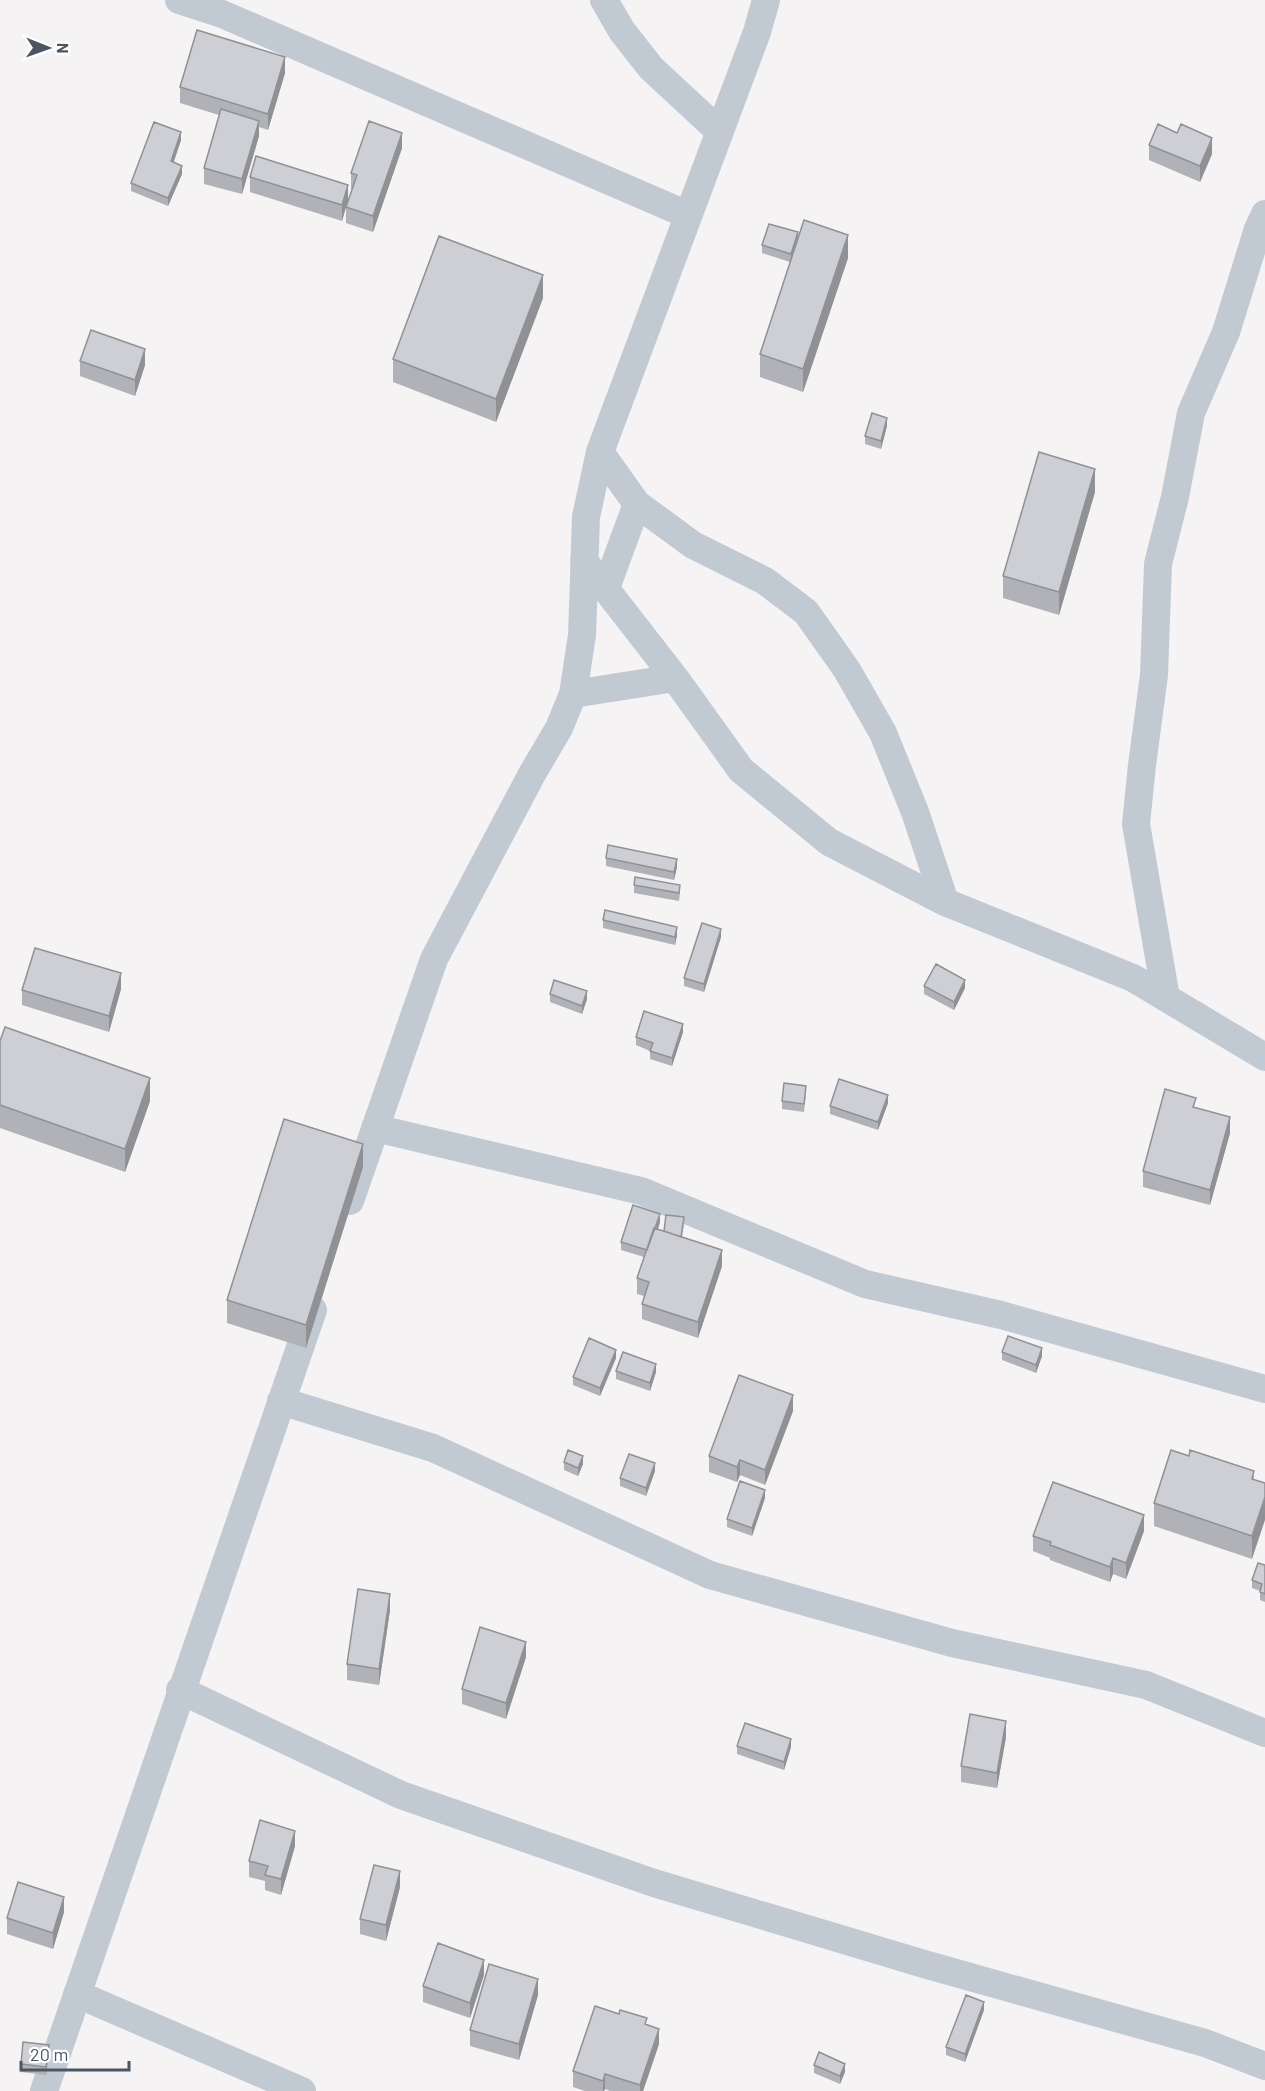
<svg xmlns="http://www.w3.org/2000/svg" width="1265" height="2091" viewBox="0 0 1265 2091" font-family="Barlow,sans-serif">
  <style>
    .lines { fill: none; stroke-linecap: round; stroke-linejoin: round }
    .street { stroke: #c1cad2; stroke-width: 28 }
    .wall { fill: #b0b2b7 }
    .shaded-wall { fill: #909195 }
    .building { fill: #cdcfd5; stroke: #909195; stroke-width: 1.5 }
  </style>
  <rect width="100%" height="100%" fill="#f5f3f3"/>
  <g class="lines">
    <path class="street" d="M179,0L222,14L688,215
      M604,0L622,31L651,68L719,131
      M600,452L637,504L693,545L765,581L806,612L847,670L883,733L915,812L945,902
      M584,561L675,678L741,770L829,842L945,902L1133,978L1265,1057
      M606,588L637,504
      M573,694L675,678
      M1166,998L1136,824L1142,765L1154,675L1158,564L1175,497L1191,413L1226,332L1258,229L1265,214
      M375,1128L641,1191L865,1284L1001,1315L1265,1389
      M350,1201L434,959L532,774L559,728L573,694L582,635L586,517L600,452L757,32L766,0
      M281,1401L433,1448L710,1575L952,1643L1146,1685L1265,1733
      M180,1690L401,1795L654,1883L924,1964L1205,2043L1265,2066
      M77,1994L302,2091
      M44,2091L313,1310"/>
  </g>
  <path class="wall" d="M285,73L268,130L259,127V136L242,194L204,184V168L219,115L180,103V87Z
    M181,140L174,162L182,174L168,206L131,191V183Z
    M1149,145L1212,154L1200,182L1149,160Z
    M402,148L373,232L346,223V207L353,189H351V173Z
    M250,177L348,200L342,221L250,192Z
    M798,240L848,258L803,392L760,377V354L790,262L762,253V245Z
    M543,298L496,422L393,382V359Z
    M80,361L145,365L135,396L80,376Z
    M887,426L881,449L865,444V436Z
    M1095,492L1059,615L1003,598V576Z
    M606,858L677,867L674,880L606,866Z
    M634,885L680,893L679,901L634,893Z
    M603,920L677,935L675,945L603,928Z
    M721,937L704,992L684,986V978Z
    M924,986L965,988L954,1010L924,994Z
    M121,989L109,1032L22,1005V990Z
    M550,994L587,999L582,1014L550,1002Z
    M683,1032L672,1066L650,1059V1051L636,1045V1037Z
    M0,1041L150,1101L125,1172L0,1128Z
    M806,1094L804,1112L782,1109V1101Z
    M888,1103L878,1130L830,1114V1106Z
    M1196,1108L1230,1133L1210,1205L1143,1187V1171Z
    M363,1167L306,1348L227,1323V1300Z
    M660,1222L658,1229L664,1231L684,1225L682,1237L722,1266L698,1338L642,1319V1304L644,1296L637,1294V1278L644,1257L621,1250V1242Z
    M1002,1352L1042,1356L1036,1373L1002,1360Z
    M616,1358L600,1396L573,1385V1377Z
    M616,1371L656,1372L650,1391L616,1379Z
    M793,1411L765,1485L740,1475L737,1482L709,1472V1456Z
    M1189,1456L1254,1471L1252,1559L1154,1526V1503Z
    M564,1462L583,1464L578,1476L564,1470Z
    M655,1471L646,1496L620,1486V1478Z
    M765,1498L752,1536L727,1527V1519Z
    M1144,1531L1126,1579L1113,1574L1110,1582L1050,1560V1558L1033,1551V1536Z
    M1265,1565V1602L1260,1600V1591L1252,1588V1580Z
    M390,1610L379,1685L347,1680V1664Z
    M526,1657L506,1719L462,1704V1689Z
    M1006,1737L997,1788L961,1782V1766Z
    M737,1746L791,1747L784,1770L737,1754Z
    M295,1846L281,1895L265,1890V1881L249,1877V1861Z
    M400,1887L386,1941L360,1934V1919Z
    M64,1912L53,1949L7,1934V1918Z
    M484,1975L470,2018L423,2002V1986Z
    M538,1995L519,2060L470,2046V2030Z
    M984,2010L965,2062L946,2055V2047Z
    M647,2025L659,2044L643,2091H610L605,2089L604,2091H585L573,2087V2071Z
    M49,2053L46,2075L21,2072V2064Z
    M814,2065L845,2072L840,2084L814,2073Z"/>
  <path class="shaded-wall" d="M285,57V73L268,130V114Z
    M259,121V136L242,194V179Z
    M181,132V140L171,169V161Z
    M402,133V148L373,232V216Z
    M1212,138V154L1200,182V166Z
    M182,166V174L168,206V198Z
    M348,185V200L342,221V205Z
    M798,232V240L791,262V254Z
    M848,235V258L803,392V369Z
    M543,275V298L496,422V399Z
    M145,349V365L135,396V380Z
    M887,418V426L881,449V441Z
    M1095,469V492L1059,615V592Z
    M677,859V867L674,880V872Z
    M677,927V935L675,945V937Z
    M721,929V937L704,992V984Z
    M121,973V989L109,1032V1016Z
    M965,980V988L954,1010V1002Z
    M587,991V999L582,1014V1006Z
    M683,1024V1032L672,1066V1058Z
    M150,1078V1101L125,1172V1149Z
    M888,1095V1103L878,1130V1122Z
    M1230,1117V1133L1210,1205V1190Z
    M363,1144V1167L306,1348V1325Z
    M660,1214V1222L649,1258V1250Z
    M722,1250V1266L698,1338V1322Z
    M1042,1348V1356L1036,1373V1365Z
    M616,1350V1358L600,1396V1388Z
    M656,1364V1372L650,1391V1383Z
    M793,1395V1411L765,1485V1470Z
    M583,1456V1464L578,1476V1468Z
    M740,1460V1475L737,1482V1467Z
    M655,1463V1471L646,1496V1488Z
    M765,1490V1498L752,1536V1528Z
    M1265,1497V1520L1252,1559V1536Z
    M1144,1515V1531L1126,1579V1563Z
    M1113,1558V1574L1110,1582V1567Z
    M390,1594V1610L379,1685V1669Z
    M526,1642V1657L506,1719V1703Z
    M1006,1721V1737L997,1788V1773Z
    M791,1739V1747L784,1770V1762Z
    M295,1831V1846L281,1895V1879Z
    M400,1871V1887L386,1941V1925Z
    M64,1897V1912L53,1949V1933Z
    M484,1960V1975L470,2018V2003Z
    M538,1979V1995L519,2060V2044Z
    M984,2002V2010L965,2062V2054Z
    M659,2029V2044L643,2091H640V2085Z
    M49,2045V2053L46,2075V2067Z
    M845,2064V2072L840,2084V2076Z
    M605,2074V2089L604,2091H603V2081Z"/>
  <path class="building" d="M197,30L285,57L268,114L180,87Z
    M221,109L259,121L242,179L204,168Z
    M369,121L402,133L373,216L346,207L357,175L351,173Z
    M154,122L181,132L171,161L182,166L168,198L131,183Z
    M1158,124L1177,133L1181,124L1212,138L1200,166L1149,145Z
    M256,156L348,185L342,205L250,177Z
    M804,220L848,235L803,369L760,354Z
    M769,224L798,232L791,254L762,245Z
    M439,236L543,275L496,399L393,359Z
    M91,330L145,349L135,380L80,361Z
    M872,413L887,418L881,441L865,436Z
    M1039,452L1095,469L1059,592L1003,576Z
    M608,845L677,859L674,872L606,858Z
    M635,877L680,885L679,893L634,885Z
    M605,910L677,927L675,937L603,920Z
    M702,923L721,929L704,984L684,978Z
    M35,948L121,973L109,1016L22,990Z
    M936,964L965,980L954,1002L924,986Z
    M554,980L587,991L582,1006L550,994Z
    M644,1011L683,1024L672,1058L650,1051L653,1043L636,1037Z
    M5,1027L150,1078L125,1149L0,1105V1041Z
    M839,1079L888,1095L878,1122L830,1106Z
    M784,1083L806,1086L804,1104L782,1101Z
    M1165,1089L1196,1098L1193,1107L1230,1117L1210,1190L1143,1171Z
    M284,1119L363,1144L306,1325L227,1300Z
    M633,1205L660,1214L647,1250L621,1242Z
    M666,1215L684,1217L681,1237L664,1231Z
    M654,1228L722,1250L698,1322L642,1304L649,1282L637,1278Z
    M1008,1336L1042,1348L1036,1365L1002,1352Z
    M589,1338L616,1350L600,1388L573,1377Z
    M623,1352L656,1364L650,1383L616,1371Z
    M739,1375L793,1395L765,1470L740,1460L737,1467L709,1456Z
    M568,1450L583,1456L578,1468L564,1462Z
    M1171,1450L1189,1456L1190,1450L1254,1471L1252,1479L1265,1483V1497L1252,1536L1154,1503Z
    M629,1454L655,1463L646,1488L620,1478Z
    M740,1481L765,1490L752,1528L727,1519Z
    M1053,1482L1144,1515L1126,1563L1113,1558L1110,1567L1050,1545L1051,1542L1033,1536Z
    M1258,1563L1265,1565V1594L1260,1592L1262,1584L1252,1580Z
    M358,1589L390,1594L379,1669L347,1664Z
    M480,1627L526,1642L506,1703L462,1689Z
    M970,1714L1006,1721L997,1773L961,1766Z
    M745,1723L791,1739L784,1762L737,1746Z
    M260,1820L295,1831L281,1879L265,1875L268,1866L249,1861Z
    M374,1865L400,1871L386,1925L360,1919Z
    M18,1882L64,1897L53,1933L7,1918Z
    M438,1943L484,1960L470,2003L423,1986Z
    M489,1964L538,1979L519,2044L470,2030Z
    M966,1995L984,2002L965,2054L946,2047Z
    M595,2006L619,2014L620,2010L647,2018L645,2024L659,2029L640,2085L605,2074L603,2081L573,2071Z
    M23,2042L49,2045L46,2067L21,2064Z
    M819,2052L845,2064L840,2076L814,2065Z"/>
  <g transform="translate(48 48) rotate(91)" stroke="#ffffff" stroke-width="4.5" paint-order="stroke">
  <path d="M0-4.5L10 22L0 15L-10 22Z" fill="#4a5661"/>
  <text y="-9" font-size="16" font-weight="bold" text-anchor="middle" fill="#4a5661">N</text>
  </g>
  <path d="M21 2061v9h108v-9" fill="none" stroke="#4a5661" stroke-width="3"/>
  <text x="30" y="2061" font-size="18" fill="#4a5661" stroke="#ffffff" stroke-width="4.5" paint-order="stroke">20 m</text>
</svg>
